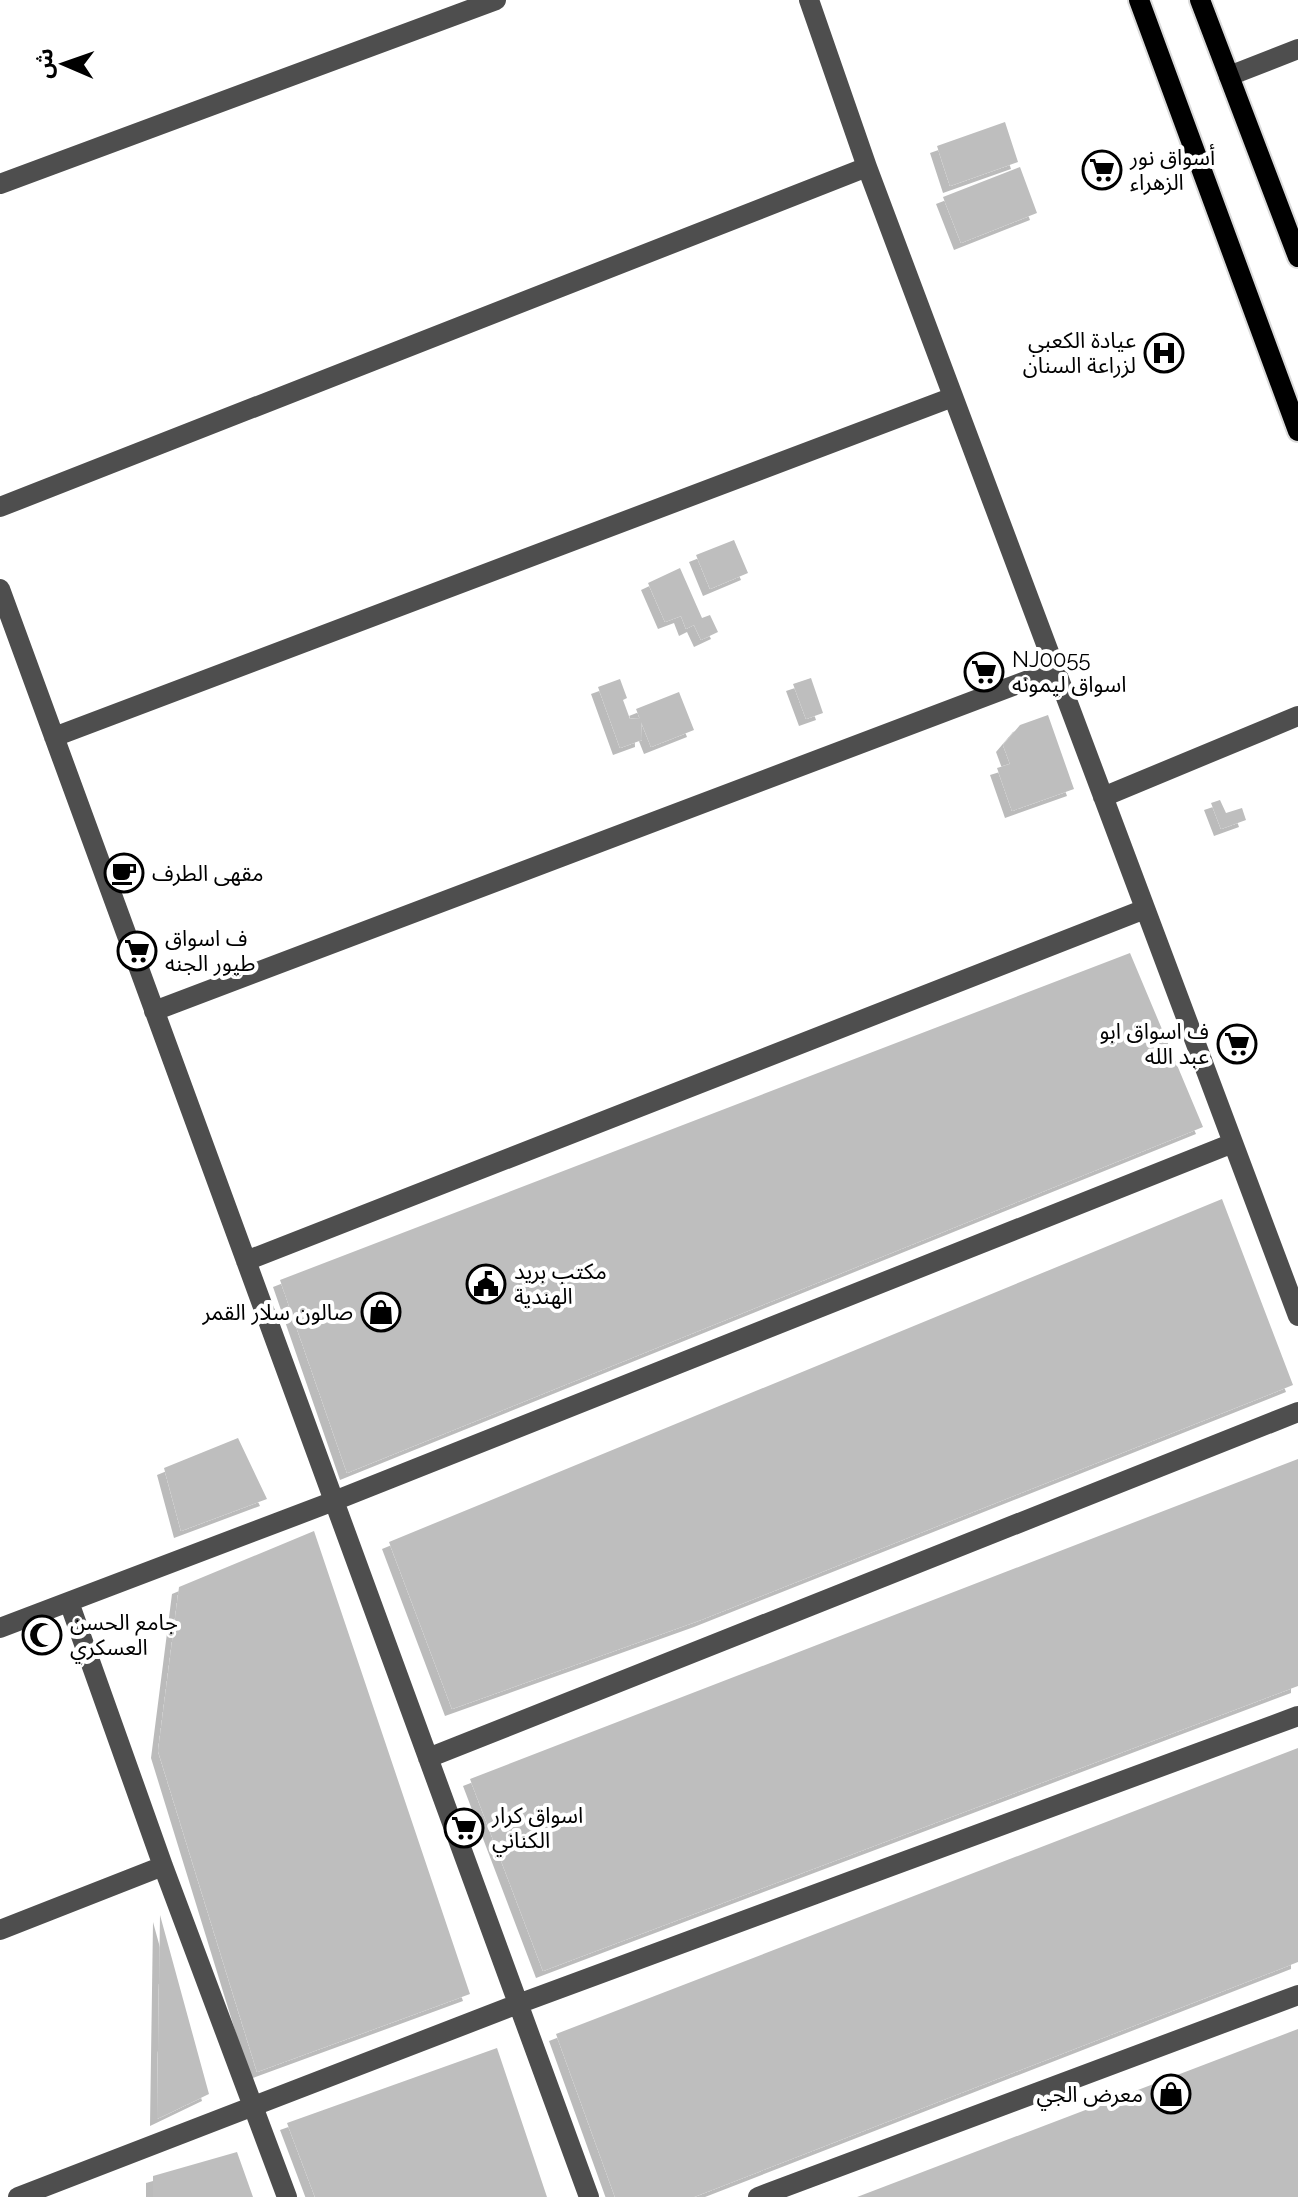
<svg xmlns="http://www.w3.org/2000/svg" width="1298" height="2197" viewBox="0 0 1298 2197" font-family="Raleway,'Noto Sans Arabic',sans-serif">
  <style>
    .building { fill: #bebebe; filter: url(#shadow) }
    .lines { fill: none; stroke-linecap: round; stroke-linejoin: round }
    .major-casing { stroke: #dbdbdb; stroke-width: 24 }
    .minor { stroke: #4e4e4e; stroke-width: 20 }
    .major { stroke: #000; stroke-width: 20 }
    .labels { text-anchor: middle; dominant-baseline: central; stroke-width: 8; stroke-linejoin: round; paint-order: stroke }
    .poi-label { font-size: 22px; fill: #000; stroke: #fff; text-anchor: start }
  </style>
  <defs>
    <filter id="shadow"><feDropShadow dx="-7" dy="7" stdDeviation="0" flood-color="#0004"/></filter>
  </defs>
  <rect width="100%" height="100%" fill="#fff"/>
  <path class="building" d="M1005,122L1018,162L950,186L937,146Z
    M1020,167L1037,213L961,243L943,197Z
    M734,540L748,573L710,589L696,555Z
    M680,568L702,618L710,615L718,632L701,640L694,625L686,629L681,616L665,622L648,583Z
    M811,678L823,713L806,719L793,684Z
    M620,679L627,698L623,700L630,719L641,718L642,740L620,748L598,687Z
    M679,692L694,730L651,747L636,709Z
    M1048,715L1074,789L1012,811L997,768L1010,764L1003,745L1020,725Z
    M1220,800L1226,813L1242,808L1246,820L1221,829L1211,803Z
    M1130,953L1203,1127L347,1473L280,1280Z
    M1222,1199L1293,1385L701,1620L452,1709L389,1542Z
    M238,1438L267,1499L181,1531L164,1468Z
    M1298,1459V1686L543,1971L470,1779Z
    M314,1531L470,1994L257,2072L158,1751L179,1587Z
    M1298,1748V1962L694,2197H615L556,2034Z
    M160,1915L209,2094L157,2119Z
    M1298,2029V2197H857Z
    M497,2048L547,2197H315L287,2123Z
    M237,2152L253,2197H153V2176Z"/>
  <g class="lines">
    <defs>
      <path id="major" d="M1139,0L1298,431
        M1200,0L1298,257"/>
    </defs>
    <use href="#major" class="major-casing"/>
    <path class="minor" d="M809,0L867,167L1298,1316
      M1229,76L1298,49
      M0,184L496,0
      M0,507L867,167
      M0,589L589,2197
      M54,737L953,397
      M1103,797L1298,716
      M154,1011L1055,670
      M246,1261L1145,909
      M69,1602L163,1866L287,2197
      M0,1628L334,1501L1233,1143
      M428,1758L1298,1412
      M0,1930L163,1866
      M18,2197L518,2004L1298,1716
      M758,2197L1298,1995"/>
    <use href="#major" class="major"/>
  </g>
  <defs>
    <symbol id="supermarket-ring" viewBox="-11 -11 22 22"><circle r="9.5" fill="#fff" stroke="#000" stroke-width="1.5"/><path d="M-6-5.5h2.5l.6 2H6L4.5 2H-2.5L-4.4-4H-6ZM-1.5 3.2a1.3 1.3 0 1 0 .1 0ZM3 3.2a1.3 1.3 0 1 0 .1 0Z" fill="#000"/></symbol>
    <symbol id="hospital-ring" viewBox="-11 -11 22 22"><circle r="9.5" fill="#fff" stroke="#000" stroke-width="1.5"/><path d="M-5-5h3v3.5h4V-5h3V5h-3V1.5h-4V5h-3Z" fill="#000"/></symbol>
    <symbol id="cafe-ring" viewBox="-11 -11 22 22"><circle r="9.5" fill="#fff" stroke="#000" stroke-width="1.5"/><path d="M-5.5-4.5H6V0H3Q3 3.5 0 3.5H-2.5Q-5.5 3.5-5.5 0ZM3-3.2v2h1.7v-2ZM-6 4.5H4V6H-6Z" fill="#000"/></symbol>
    <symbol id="civic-ring" viewBox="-11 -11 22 22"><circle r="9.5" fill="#fff" stroke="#000" stroke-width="1.5"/><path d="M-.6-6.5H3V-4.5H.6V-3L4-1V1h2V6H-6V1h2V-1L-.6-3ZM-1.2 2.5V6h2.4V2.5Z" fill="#000"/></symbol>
    <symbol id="shop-ring" viewBox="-11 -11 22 22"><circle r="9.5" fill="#fff" stroke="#000" stroke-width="1.5"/><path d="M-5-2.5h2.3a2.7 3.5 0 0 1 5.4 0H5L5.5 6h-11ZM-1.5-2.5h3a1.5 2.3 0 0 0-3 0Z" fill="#000"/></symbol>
    <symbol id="mosque-ring" viewBox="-11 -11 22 22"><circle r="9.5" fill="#fff" stroke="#000" stroke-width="1.5"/><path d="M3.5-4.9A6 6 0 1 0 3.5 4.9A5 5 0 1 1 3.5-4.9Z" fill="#000"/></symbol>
  </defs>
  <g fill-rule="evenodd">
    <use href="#supermarket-ring" x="1080" y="148" width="44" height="44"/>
    <use href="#hospital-ring" x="1142" y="331" width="44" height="44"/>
    <use href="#supermarket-ring" x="962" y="650" width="44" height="44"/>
    <use href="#cafe-ring" x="102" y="851" width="44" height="44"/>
    <use href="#supermarket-ring" x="115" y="929" width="44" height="44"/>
    <use href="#supermarket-ring" x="1215" y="1022" width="44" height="44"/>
    <use href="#civic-ring" x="464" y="1262" width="44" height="44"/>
    <use href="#shop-ring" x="359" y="1290" width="44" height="44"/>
    <use href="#mosque-ring" x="20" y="1613" width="44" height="44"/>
    <use href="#supermarket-ring" x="442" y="1806" width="44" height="44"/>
    <use href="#shop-ring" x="1149" y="2072" width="44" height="44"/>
  </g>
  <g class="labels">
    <g class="poi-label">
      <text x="1130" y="157">أسواق نور<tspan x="1130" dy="25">الزهراء</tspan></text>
      <text x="1136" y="340" text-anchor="end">عيادة الكعبي<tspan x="1136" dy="25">لزراعة السنان</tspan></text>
      <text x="1012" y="659">NJ0055<tspan x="1012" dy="25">اسواق ليمونه</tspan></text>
      <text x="152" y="873">مقهى الطرف</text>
      <text x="165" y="938">ف اسواق<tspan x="165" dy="25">طيور الجنه</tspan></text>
      <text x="1209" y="1031" text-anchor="end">ف اسواق ابو<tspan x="1209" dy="25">عبد الله</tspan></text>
      <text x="514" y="1271">مكتب بريد<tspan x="514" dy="25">الهندية</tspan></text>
      <text x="353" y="1312" text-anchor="end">صالون سلار القمر</text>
      <text x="70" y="1622">جامع الحسن<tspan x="70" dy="25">العسكري</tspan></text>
      <text x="492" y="1815">اسواق كرار<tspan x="492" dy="25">الكناني</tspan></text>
      <text x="1143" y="2094" text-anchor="end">معرض الجي</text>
    </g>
  </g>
  <g transform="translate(64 64) rotate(272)" stroke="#ffffff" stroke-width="6" paint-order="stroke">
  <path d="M0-6L14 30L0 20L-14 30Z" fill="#000000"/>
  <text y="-12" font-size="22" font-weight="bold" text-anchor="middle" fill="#000000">ش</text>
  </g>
</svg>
